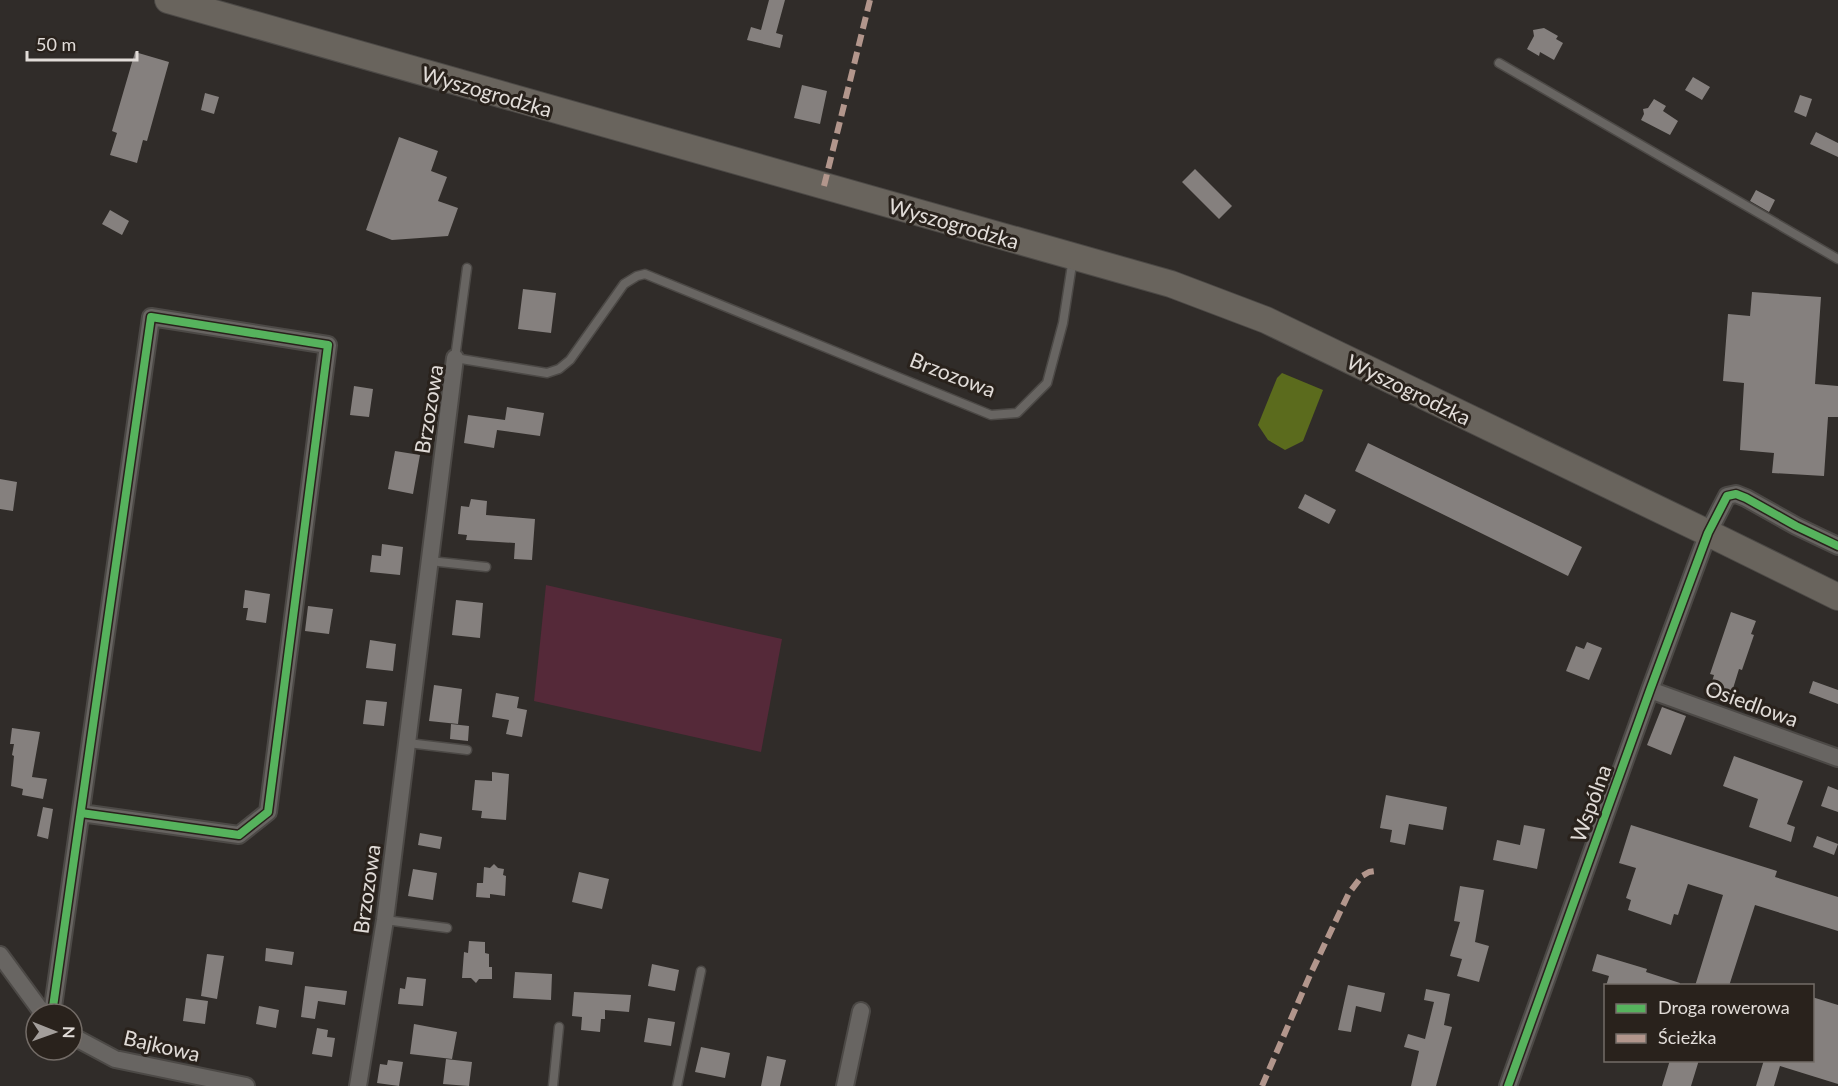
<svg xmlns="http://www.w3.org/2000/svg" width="1838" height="1086" viewBox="0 0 1838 1086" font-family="Lato,sans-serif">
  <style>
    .green { fill: #552939 }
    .water { fill: #5b6b1d }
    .building { fill: #85807e }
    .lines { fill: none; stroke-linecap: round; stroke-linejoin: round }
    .service-casing { stroke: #4c4946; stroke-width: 11 }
    .minor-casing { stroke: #4c4946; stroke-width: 20 }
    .primary-casing { stroke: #4c4946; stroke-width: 28 }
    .service { stroke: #686562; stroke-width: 8 }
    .minor { stroke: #686562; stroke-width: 16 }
    .primary { stroke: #69645d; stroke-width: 26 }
    .quiet { stroke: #b2968c; stroke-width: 6; stroke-dasharray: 12 6; stroke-linecap: butt }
    .cycleway-casing { stroke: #29221c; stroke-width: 11 }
    .cycleway { stroke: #56b35d; stroke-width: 8 }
    .labels { text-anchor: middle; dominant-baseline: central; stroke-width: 6; stroke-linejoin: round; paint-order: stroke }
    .street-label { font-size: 21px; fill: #e1dcd8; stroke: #29221c }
  </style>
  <rect width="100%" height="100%" fill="#302c29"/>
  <path class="green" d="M546,585L782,639L761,752L534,701Z"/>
  <path class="water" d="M1282,373L1323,390L1303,441L1285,450L1268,440L1258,425L1277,378Z"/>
  <path class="building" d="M769,0H785L776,33L783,35L780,48L747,40L751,27L761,30Z
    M1544,28L1558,36L1556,39L1563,43L1554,60L1540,52L1539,56L1527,49L1534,36L1533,30Z
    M135,52L169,62L147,141L143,140L137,163L110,155L117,133L112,131Z
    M1693,77L1710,87L1702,100L1685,90Z
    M802,85L827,91L820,124L794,118Z
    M205,93L219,97L214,114L201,110Z
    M1800,95L1812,99L1806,117L1794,112Z
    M1654,99L1666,106L1663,111L1678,121L1670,135L1641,120L1644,114L1643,109L1648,108Z
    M1816,132L1838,143V157L1810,144Z
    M399,137L438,151L431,171L447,177L438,201L458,208L448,236L392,240L366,230Z
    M1195,169L1232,206L1219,219L1182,182Z
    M1756,190L1775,200L1769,212L1750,201Z
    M110,210L129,221L122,235L102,224Z
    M523,289L556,293L551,333L518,329Z
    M1752,292L1821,297L1815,384L1838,386V417H1828L1824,476L1772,473L1774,453L1740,450L1744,383L1723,381L1728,314L1750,316Z
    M354,386L373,389L369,417L350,415Z
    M507,407L544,413L540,436L497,430L494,448L464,443L468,415L505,420Z
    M1368,443L1582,547L1568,576L1355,471Z
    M395,451L420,455L413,494L388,489Z
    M0,479L17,482L13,511L0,509Z
    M1305,494L1336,510L1329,524L1298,508Z
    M471,499L487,501L486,515L535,519L532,560L514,559L515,543L466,540L467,535L458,534L461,506L469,507Z
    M382,544L403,547L400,575L370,572L372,555L381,556Z
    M245,590L270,594L266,623L246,620L248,608H243Z
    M456,600L483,603L480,638L452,635Z
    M308,606L333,609L329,634L305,631Z
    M1731,612L1756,621L1751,634L1754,635L1742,670L1739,669L1731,695L1710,688L1714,675L1710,674Z
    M370,640L396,644L393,671L366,668Z
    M1587,642L1602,648L1589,680L1566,671L1576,646L1584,649Z
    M1813,681L1838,690V704L1809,693Z
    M434,685L462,689L458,724L429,721Z
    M496,693L519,697L517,708L527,710L522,737L506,734L509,720L492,717Z
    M366,700L387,702L384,726L363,724Z
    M1662,707L1686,716L1671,755L1647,745Z
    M451,724L469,726L468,741L450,739Z
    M12,728L40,732L32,777L47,779L43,799L22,795L23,789L11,786L14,756L12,755L14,744H10Z
    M1734,756L1803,781L1787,824L1795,827L1791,842L1749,827L1758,799L1723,786Z
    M492,772L509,774L506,820L481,818L482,811L472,810L475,780L492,781Z
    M1828,786L1838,790V812L1821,806Z
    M1386,795L1447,807L1443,830L1409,824L1405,845L1390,842L1392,830L1380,828Z
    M43,807L53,809L48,839L37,836Z
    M1524,825L1545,829L1537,869L1493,860L1497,840L1520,845Z
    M1631,825L1777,871L1775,877L1838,897V931L1755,905L1729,986H1695L1723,895L1688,884L1678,915L1674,914L1671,925L1628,910L1631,900L1626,898L1636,868L1619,863Z
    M420,833L442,837L440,849L418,845Z
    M1817,836L1838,844L1834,855L1813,847Z
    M494,864L498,868L504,869L503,875L506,876L505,896L490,894V898L476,897L477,883H483L484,867L490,868Z
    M413,869L437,873L433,900L408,896Z
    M579,872L609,879L602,909L572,902Z
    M1460,886L1484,890L1475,942L1489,946L1479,982L1457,976L1462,959L1450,956L1460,922L1454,921Z
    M469,941L485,942V953L489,954V967H492V979H479L476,983L471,978H462L464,952L468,953Z
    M266,948L294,952L292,965L265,961Z
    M207,954L224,956L217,999L201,996Z
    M1597,954L1647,969L1646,972L1680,983V986H1606L1609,976L1592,971Z
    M652,964L679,970L675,991L648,986Z
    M515,972L552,974L551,1000L513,998Z
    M407,977L426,979L423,1006L398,1004L400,988L405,989Z
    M1348,985L1385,993L1381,1012L1356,1006L1351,1032L1338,1030Z
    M305,986L347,991L345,1005L318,1001L315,1019L301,1017Z
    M1426,989L1450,994L1444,1025L1452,1027L1436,1086H1411L1419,1051L1404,1047L1408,1034L1425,1039L1434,1002L1424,1000Z
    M574,992L631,995L629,1012L605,1010V1019H601L600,1032L581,1030L582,1017L572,1016Z
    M1812,997L1838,1005V1084L1780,1066L1774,1086H1756L1764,1060H1812Z
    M186,998L208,1001L205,1024L183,1021Z
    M259,1006L279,1010L276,1028L256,1024Z
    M648,1018L675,1022L671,1046L644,1042Z
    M414,1024L457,1032L452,1059L410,1054Z
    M317,1028L328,1030L327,1037L335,1038L332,1057L312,1054Z
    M701,1047L730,1053L725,1078L695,1072Z
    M767,1056L786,1060L780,1086H761Z
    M446,1059L472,1062L469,1086L443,1084Z
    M388,1060L403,1062L399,1086L377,1083L380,1064L387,1065Z
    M1670,1060H1699L1691,1086H1662Z"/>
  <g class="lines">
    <defs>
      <path id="service" d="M1499,63L1838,259
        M467,268L455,358L547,373L559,369L570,360L624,284L637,276L645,274L991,415L1017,413L1047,383L1063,323L1073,258
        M430,561L486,567
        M408,743L467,750
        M385,920L447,928
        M553,1086L559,1027
        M677,1086L701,971"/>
      <path id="minor" d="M1650,690L1838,758
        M0,955L39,1008L46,1014
        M52,1014L151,317L328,345L268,812L239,835L81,813
        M72,1036L115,1059L246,1086
        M358,1086L385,920L455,358
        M845,1086L861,1011
        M1508,1086L1650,690L1708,533L1727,496L1736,494L1746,498L1796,526L1838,546"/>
      <path id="primary" d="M168,0L1171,284L1266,320L1708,533L1838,597"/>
    </defs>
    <use href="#service" class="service-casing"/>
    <use href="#minor" class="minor-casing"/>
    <use href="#primary" class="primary-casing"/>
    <use href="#service" class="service"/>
    <use href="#minor" class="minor"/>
    <use href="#primary" class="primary"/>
    <path class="quiet" d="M824,186L870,0
      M1262,1086L1310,975L1349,893L1362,876L1369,872L1376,871"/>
    <defs>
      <path id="cycleway" d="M52,1014L151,317L328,345L268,812L239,835L81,813
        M1508,1086L1650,690L1708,533L1727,496L1736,494L1746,498L1796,526L1838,546"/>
    </defs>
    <use href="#cycleway" class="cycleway-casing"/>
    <use href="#cycleway" class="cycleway"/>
  </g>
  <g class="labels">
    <g class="street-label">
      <text transform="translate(487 91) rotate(16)">Wyszogrodzka</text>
      <text transform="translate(954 223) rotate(16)">Wyszogrodzka</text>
      <text transform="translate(953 374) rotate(21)">Brzozowa</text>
      <text transform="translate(1409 389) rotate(26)">Wyszogrodzka</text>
      <text transform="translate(428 409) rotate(-81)">Brzozowa</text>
      <text transform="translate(1752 703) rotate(20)">Osiedlowa</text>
      <text transform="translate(1590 803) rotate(-70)">Wspólna</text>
      <text transform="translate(366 889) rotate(-82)">Brzozowa</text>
      <text transform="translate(162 1045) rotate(13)">Bajkowa</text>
    </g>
  </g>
  <rect x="1604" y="984" width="210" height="78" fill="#29221c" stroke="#736c67" stroke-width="1.5"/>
  <rect x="1616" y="1004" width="30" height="9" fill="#56b35d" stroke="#736c67" stroke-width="1.5"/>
  <text x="1658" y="1014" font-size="18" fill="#e1dcd8">Droga rowerowa</text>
  <rect x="1616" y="1034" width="30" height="9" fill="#b2968c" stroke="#736c67" stroke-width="1.5"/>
  <text x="1658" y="1044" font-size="18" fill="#e1dcd8">Ścieżka</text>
  <g transform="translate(54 1032) rotate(91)"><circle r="28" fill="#29221c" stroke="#736c67" stroke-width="1.5"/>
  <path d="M0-4.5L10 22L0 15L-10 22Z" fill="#a39e9b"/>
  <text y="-9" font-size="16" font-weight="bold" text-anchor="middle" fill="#e1dcd8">N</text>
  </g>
  <path d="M27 51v9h110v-9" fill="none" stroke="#e1dcd8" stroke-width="3"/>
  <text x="36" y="51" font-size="18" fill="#e1dcd8" stroke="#29221c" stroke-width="4.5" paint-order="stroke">50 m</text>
</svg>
